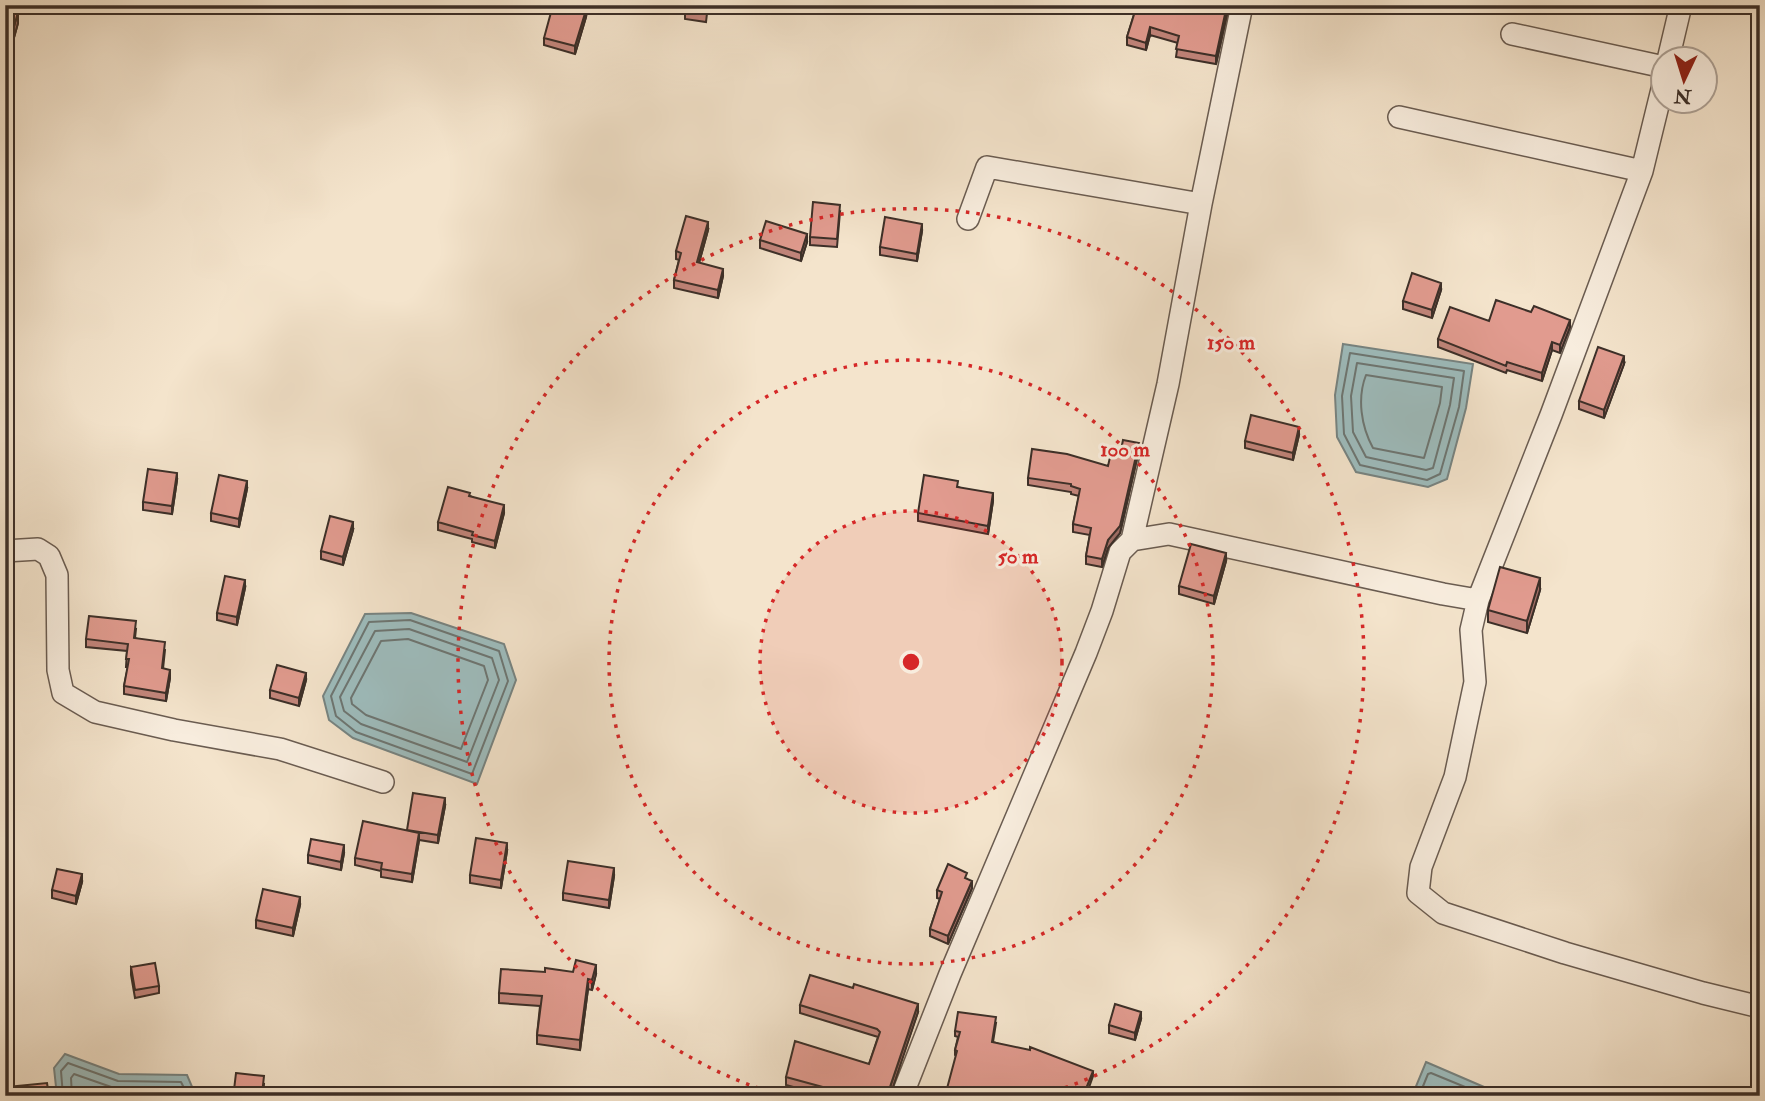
<svg xmlns="http://www.w3.org/2000/svg" width="1765" height="1101" viewBox="0 0 1765 1101" font-family="'IM FELL Double Pica',serif">
  <style>
    .water { fill: #9ebdbe; stroke: #778482; stroke-width: 2 }
    .lines { fill: none; stroke-linecap: round; stroke-linejoin: round }
    .shore { stroke: #6d7673; stroke-width: 2 }
    .street-casing { stroke: #6a5c51; stroke-width: 24 }
    .street { stroke: #f8edde; stroke-width: 21 }
    .wall { fill: #c2857b; stroke: #3c2f28; stroke-width: 2 }
    .shaded-wall { fill: #9e6c64; stroke: #3c2f28; stroke-width: 2 }
    .building { fill: #e19b8f; stroke: #3c2f28; stroke-width: 2 }
    .ring { fill: none; stroke: #d62828; stroke-width: 3.5; stroke-dasharray: 3.5 7 }
    .centre { fill: #d62828; stroke: #f8edde; stroke-width: 3.5 }
    .ring-label { font-size: 21px; text-anchor: middle; font-weight: bold; fill: #d62828; stroke: #f8edde; stroke-width: 6; stroke-linejoin: round; paint-order: stroke }
  </style>
  <rect width="100%" height="100%" fill="#f4e4cc"/>
  <filter id="stains"><feTurbulence type="fractalNoise" baseFrequency=".00286" numOctaves="4"/><feColorMatrix values="0 0 0 0 .2 0 0 0 0 .09 0 0 0 0 .02 0 0 0 .5 -.17"/></filter>
  <radialGradient id="worn" r=".72"><stop offset=".6" stop-color="#630" stop-opacity="0"/><stop offset="1" stop-color="#630" stop-opacity=".3"/></radialGradient>
  <path class="water" d="M1343,344L1473,364L1466,408L1447,479L1428,487L1356,472L1337,437L1335,395Z
    M411,613L504,644L516,680L477,784L353,738L329,720L323,696L365,614Z
    M65,1054L119,1074L187,1075L196,1096H57L54,1068Z
    M1426,1062L1505,1096H1412Z"/>
  <g class="lines">
    <path class="shore" d="M1350,353L1464,371L1459,407L1440,474L1427,480L1360,465L1344,434L1342,396Z
      M1357,363L1454,378L1450,405L1433,468L1426,470L1366,457L1353,432L1351,396Z
      M1366,375L1442,387L1440,403L1424,458L1373,448C1361,426 1357,398 1366,375Z
      M410,620L499,651L508,681L472,774L356,732L336,716L331,696L369,622Z
      M409,629L492,658L499,680L467,762L361,724L344,711L340,697L375,631Z
      M408,639L484,666L488,680L461,749L366,715L352,704L351,698L381,641Z
      M63,1096L61,1071L68,1063L118,1081L181,1082L188,1096
      M72,1096L71,1078L74,1074L117,1089L175,1091L179,1096
      M1419,1096L1428,1074L1431,1073L1487,1096"/>
    <defs>
      <path id="street" d="M1512,34L1664,67
        M1668,60L1681,5
        M1399,117L1642,171
        M968,219L987,167L1201,204
        M1132,540L1168,384L1201,204L1242,5
        M5,551L38,549L49,556L57,575L58,670L63,693L95,712L174,730L280,749L383,782
        M1478,600L1471,630L1475,682L1455,777L1421,867L1418,893L1443,913L1565,953L1703,993L1760,1007
        M902,1096L950,974L1086,653L1102,611L1120,552L1132,540L1169,534L1443,594L1478,600L1551,415L1642,171L1664,81"/>
    </defs>
    <use href="#street" class="street-casing"/>
    <use href="#street" class="street"/>
  </g>
  <path class="wall" d="M708,5L706,22L685,19V11Z
    M1137,5H1229L1216,64L1176,57L1178,43L1150,35L1146,50L1127,45V37Z
    M5,8L18,23L10,52L5,51Z
    M586,17L575,54L544,45V38Z
    M840,212L837,247L810,245V237Z
    M708,230L699,263L723,276L718,298L674,288V280L679,260L676,259V251Z
    M922,231L917,261L880,255V247Z
    M760,240L807,242L801,261L760,248Z
    M1441,290L1432,318L1403,309V301Z
    M1570,327L1560,353L1552,350L1542,381L1507,370L1506,373L1438,347V339Z
    M1624,364L1604,418L1579,409V401Z
    M1299,435L1293,460L1245,448V441Z
    M1139,450L1120,533L1108,548L1102,567L1086,564V556L1090,535L1073,532V524L1079,496L1071,494V492L1028,485V478L1108,466L1120,455Z
    M177,480L172,514L143,510V502Z
    M958,487L993,501L988,534L918,521V513Z
    M247,489L239,527L211,521V513Z
    M470,496L504,513L495,548L472,542V539L438,530V522Z
    M353,530L343,565L321,559V551Z
    M1226,561L1214,604L1179,594V586Z
    M245,588L237,625L217,620V613Z
    M1540,590L1527,633L1488,622V610Z
    M136,629L135,638L165,650L163,669L170,678L166,701L124,694V686L128,667H126L127,651L86,647V639Z
    M306,680L299,706L270,698V690Z
    M445,806L438,843L419,840L412,882L381,877V871L355,865V858L407,831Z
    M507,851L501,888L470,883V875Z
    M344,853L341,870L308,863V855Z
    M614,876L609,908L563,900V893Z
    M967,879L972,888L948,944L930,936V929L940,899L937,898V890Z
    M82,882L76,904L52,898V890Z
    M300,905L293,936L256,928V920Z
    M131,967L159,986V993L135,998L131,975Z
    M545,972L596,974L592,990L588,989L580,1050L537,1044V1035L540,1006L499,1003V993Z
    M800,1005L918,1012L890,1093L892,1096H827L786,1085V1077L869,1064L878,1037L800,1013Z
    M1141,1019L1135,1040L1109,1033V1025Z
    M996,1023L993,1042L1093,1076L955,1055V1050L958,1037L955,1036V1031Z
    M264,1084L263,1096H234V1090Z"/>
  <path class="shaded-wall" d="M1227,5H1229L1216,64V56Z
    M586,10V17L575,54V46Z
    M18,12V23L10,52V41Z
    M1150,27V35L1146,50V43Z
    M708,222V230L697,270V262Z
    M922,224V231L917,261V254Z
    M807,234V242L801,261V253Z
    M723,269V276L718,298V290Z
    M1441,283V290L1432,318V310Z
    M1570,320V327L1560,353V345Z
    M1552,342V350L1542,381V373Z
    M1624,356V364L1604,418V410Z
    M1299,427V435L1293,460V453Z
    M1139,443V450L1120,533L1108,548L1102,567V559Z
    M177,473V480L172,514V506Z
    M247,481V489L239,527V519Z
    M993,493V501L988,534V526Z
    M504,505V513L495,548V541Z
    M353,522V530L343,565V557Z
    M1226,553V561L1214,604V596Z
    M1540,578V590L1527,633V621Z
    M245,580V588L237,625V617Z
    M170,670V678L166,701V693Z
    M306,673V680L299,706V698Z
    M445,798V806L438,843V835Z
    M419,833V841L412,882V874Z
    M507,843V851L501,888V880Z
    M344,845V853L341,870V862Z
    M614,868V876L609,908V900Z
    M82,874V882L76,904V896Z
    M972,881V888L948,944V936Z
    M300,897V905L293,936V928Z
    M596,965V974L592,990V980Z
    M588,979V989L580,1050V1040Z
    M918,1004V1012L890,1096L889,1090Z
    M1141,1012V1019L1135,1040V1033Z
    M1093,1071V1076L1086,1096H1083Z"/>
  <path class="building" d="M553,5H571L586,10L575,46L544,38Z
    M686,5H707L706,14L685,11Z
    M1137,5H1227L1216,56L1176,49L1179,36L1150,27L1146,43L1127,37Z
    M5,8L18,12L10,41L5,39Z
    M813,202L840,205L837,239L810,237Z
    M686,216L708,222L697,262L723,269L718,290L674,280L681,253L676,251Z
    M885,217L922,224L917,254L880,247Z
    M766,221L807,234L801,253L760,240Z
    M1412,273L1441,283L1432,310L1403,301Z
    M1496,300L1531,312L1534,306L1570,320L1560,345L1552,342L1542,373L1507,362L1506,366L1438,339L1450,307L1489,321Z
    M1598,347L1624,356L1604,410L1579,401Z
    M1251,415L1299,427L1293,453L1245,441Z
    M1123,440L1139,443L1120,526L1108,540L1102,559L1086,556L1091,528L1073,524L1080,489L1071,486V484L1028,478L1032,449L1067,454L1108,466L1111,453L1120,455Z
    M148,469L177,473L172,506L143,502Z
    M219,475L247,481L239,519L211,513Z
    M924,475L958,481L957,487L993,493L988,526L918,513Z
    M448,487L470,493L469,496L504,505L495,541L472,535L473,532L438,522Z
    M330,516L353,522L343,557L321,551Z
    M1191,544L1226,553L1214,596L1179,586Z
    M1500,567L1540,578L1527,621L1488,610Z
    M225,576L245,580L237,617L217,613Z
    M89,616L136,621L134,638L165,642L162,668L170,670L166,693L124,686L129,659H126L128,644L86,639Z
    M277,665L306,673L299,698L270,690Z
    M413,793L445,798L438,835L407,830Z
    M363,821L419,833L412,874L381,869L382,863L355,858Z
    M476,838L507,843L501,880L470,875Z
    M311,839L344,845L341,862L308,855Z
    M568,861L614,868L609,900L563,893Z
    M948,864L967,873L965,878L972,881L948,936L930,929L942,892L937,890Z
    M57,869L82,874L76,896L52,890Z
    M263,889L300,897L293,928L256,920Z
    M576,960L596,965L592,980L588,979L580,1040L537,1035L542,996L499,993L501,969L545,972V968L573,972Z
    M155,963L159,986L135,990L131,967Z
    M810,975L853,988L854,984L918,1004L889,1090L892,1096H839L829,1092L830,1089L786,1077L795,1041L869,1064L880,1032L877,1029L800,1005Z
    M1115,1004L1141,1012L1135,1033L1109,1025Z
    M958,1012L996,1017L992,1042L1030,1050V1047L1093,1071L1083,1096H945L957,1051L955,1050L960,1032L955,1031Z
    M236,1073L264,1076L262,1094L234,1090Z
    M47,1083L49,1096H9L8,1087Z"/>
  <circle cx="911" cy="662" r="151" fill="#d62828" fill-opacity=".12"/>
  <g class="ring">
    <circle cx="911" cy="662" r="151"/>
    <circle cx="911" cy="662" r="302"/>
    <path d="M779 1095A453 453 0 1 1 1043 1095"/>
  </g>
  <circle cx="911" cy="662" r="10" class="centre"/>
  <g class="ring-label">
    <text x="1231" y="349">150 m</text>
    <text x="1125" y="456">100 m</text>
    <text x="1018" y="563">50 m</text>
  </g>
  <rect width="1765" height="1101" fill="none" stroke="#f4e4cc" stroke-width="28"/>
  <rect x="7" y="7" width="1751" height="1087" fill="none" stroke="#3c2f28" stroke-width="3.5"/>
  <rect x="14" y="14" width="1737" height="1073" fill="none" stroke="#3c2f28" stroke-width="2"/>
  <g transform="translate(1684 80) rotate(184)"><circle r="33" fill="#f8edde" stroke="#ada195" stroke-width="2"/>
  <path d="M0-5L12 26L0 18L-12 26Z" fill="#8f2418"/>
  <text y="-10" font-size="19" font-weight="bold" text-anchor="middle" fill="#3c2f28">N</text>
  </g>
  <rect width="100%" height="100%" filter="url(#stains)"/>
  <rect width="100%" height="100%" fill="url(#worn)"/>
</svg>
